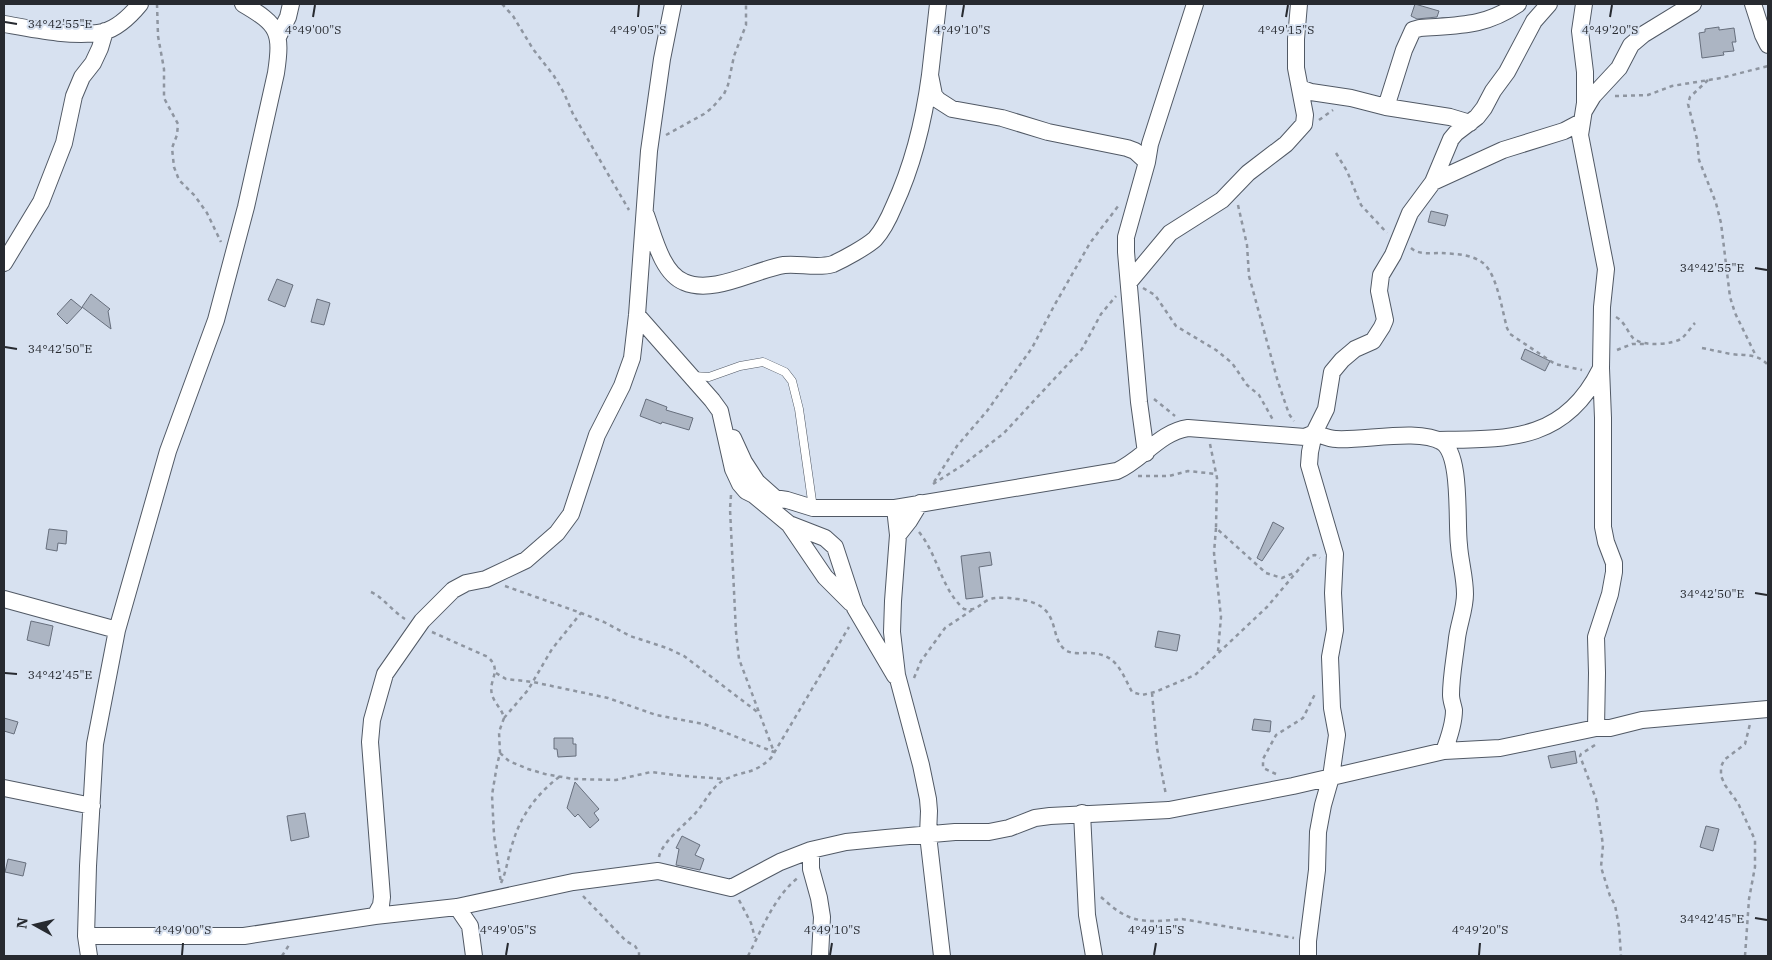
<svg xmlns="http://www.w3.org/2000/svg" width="1772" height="960" viewBox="0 0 1772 960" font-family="'IBM Plex Serif',serif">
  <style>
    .building { fill: #acb5c3; stroke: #676f7d }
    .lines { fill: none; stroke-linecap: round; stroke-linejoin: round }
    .lane-casing { stroke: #515965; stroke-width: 9 }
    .street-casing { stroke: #515965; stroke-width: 18 }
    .path { stroke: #8e95a0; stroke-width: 2.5; stroke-dasharray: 4 4; stroke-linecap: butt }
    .lane { stroke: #fff; stroke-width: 8 }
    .street { stroke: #fff; stroke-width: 16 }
    .ticks { fill: none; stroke: #272a30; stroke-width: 2 }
    .ticks-label { font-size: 12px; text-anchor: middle; fill: #272a30; stroke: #d7e1f0; stroke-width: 4; stroke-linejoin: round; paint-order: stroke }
  </style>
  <rect width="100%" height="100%" fill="#d7e1f0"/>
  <path class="building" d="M1415,4L1439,11L1437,17L1417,19L1411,16Z
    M1719,27V30L1734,28L1736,42H1732L1734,51L1723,52L1724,55L1702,58L1699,33L1705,32V29Z
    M1431,211L1448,215L1445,226L1428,222Z
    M277,279L293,285L285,307L268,300Z
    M91,294L110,309L108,311L111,329L82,307Z
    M71,299L82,308L67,324L57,314Z
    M317,299L330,303L324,325L311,322Z
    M1525,349L1550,361L1545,371L1521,359Z
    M646,399L667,407L666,410L693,418L689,430L662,422L661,424L640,416Z
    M1273,522L1284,528L1262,561L1257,558Z
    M49,529L67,531L66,544L58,543L57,551L46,549Z
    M990,552L992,565L979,567L983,597L966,599L961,556Z
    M31,621L53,626L49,646L27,640Z
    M1158,631L1180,635L1177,651L1155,647Z
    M4,718L18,722L14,734L4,731Z
    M1254,719L1271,721L1270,732L1252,730Z
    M554,738H573V744H576V756L558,757L557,749H554Z
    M1575,751L1577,763L1551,768L1548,756Z
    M575,782L599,809L594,813L599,820L590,828L578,814L575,817L567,808Z
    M305,813L309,837L291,841L287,816Z
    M1706,826L1719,829L1713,851L1700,847Z
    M682,836L700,845L695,855L704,859L700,870L676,865L679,849L676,848Z
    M8,859L26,863L23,876L5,872Z"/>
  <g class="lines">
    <defs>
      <path id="lane" d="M693,376L709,377L740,366L763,362L785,372L792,381L799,409L813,508"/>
      <path id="street" d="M938,4L930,75L934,95L938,100L952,109L1002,118L1048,132L1127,148L1135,151L1147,162
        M1584,4L1580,31L1585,72V103L1580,135L1606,269L1602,307L1601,368L1603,418V527L1606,542L1614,563V572L1610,594L1596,637L1597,673L1596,728
        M1753,4L1763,35L1768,45
        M4,24C32,29 75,38 103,32C118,28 131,15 140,4
        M278,37L288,17L291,4
        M1300,88L1311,92L1351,98L1386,107L1450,117L1470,123
        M1386,107L1404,50L1413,30L1420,28C1459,25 1484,27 1518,4
        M1584,111L1593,96L1619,68L1631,45L1644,34L1693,4
        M1433,182L1503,150L1564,131L1581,122
        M646,215C654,237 662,273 684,282C713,295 754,270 784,265C799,263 817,269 833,264C844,259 866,247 875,239C884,229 889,218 894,206C913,165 924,120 930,75
        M4,263L41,202L64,143L74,96L82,77L93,63L100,48L105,31
        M1130,281L1170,233L1222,200L1248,173L1286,144L1304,124L1305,115L1296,68V39L1299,4
        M637,315L712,400L720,411L733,469L740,484L746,491L754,495L787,500L813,508H895L1117,471C1142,460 1160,432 1188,428L1305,437L1314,433C1321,435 1329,439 1336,439C1364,441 1419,428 1442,442C1462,455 1456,522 1459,545C1460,561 1465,577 1465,594C1465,609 1459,623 1457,638C1455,657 1451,676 1451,695C1451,700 1453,705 1454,710C1454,724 1449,738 1444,751
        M733,438L744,462L757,482L775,498
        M1438,440C1508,439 1564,442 1600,370
        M1146,453L1139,402L1126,252V237L1147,162L1150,144L1195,4
        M754,495L789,524L825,538L835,547L855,608L895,676
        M895,508L898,535L893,601L892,632L897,675L921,765L928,799L929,811L928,835L942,956
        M789,524L825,577L851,603
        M898,535L909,521L920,503
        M4,599L117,630
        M4,788L92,806
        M1082,813L1087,915L1094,956
        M811,850V869L819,898L822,917L820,956
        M457,907L470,926L474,956
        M375,916L381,905L382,897L370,742L372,720L385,674L422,621L453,590L466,583L486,579L526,560L557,533L571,514L597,435L622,386L632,358L637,315L649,151L662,59L673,4
        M86,936H244L375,916L457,907L573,882L658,871L731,888L780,862L811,850L846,842L886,838L955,832H989L1009,828L1035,818L1050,816L1169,810L1293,786L1444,751L1500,748L1596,728H1610L1642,720L1768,709
        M89,956L86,936L88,866L95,744L117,630L168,451L216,320L246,207L276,73C282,32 279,25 243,4
        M1308,956V941L1317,870L1318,832L1323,805L1331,777L1337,735L1332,708L1330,657L1335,630L1333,593L1335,554L1309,465L1310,452L1314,433L1326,409L1332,372L1342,360L1355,349L1373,341L1382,327L1385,320L1379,291L1381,275L1393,255L1410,213L1433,182L1451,139L1456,133L1477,117L1484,108L1493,91L1507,72L1534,21L1549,4"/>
    </defs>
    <use href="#lane" class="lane-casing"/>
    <use href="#street" class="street-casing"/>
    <path class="path" d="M157,4L158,36L164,69V98L178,124L177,135L172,148L174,167L179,180L195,196L207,213L221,242
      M502,4L513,16L533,49L554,76L564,93L573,114L629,210
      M1708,80L1690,97L1688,104L1697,139L1699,160L1716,203L1721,223L1730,297L1735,313L1756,356
      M1615,96L1648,95L1672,86L1721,78L1768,66
      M1319,120L1333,110
      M666,135L704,114L712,108L724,94L728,85L734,56L746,25V4
      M1336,153L1347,171L1361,205L1387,233
      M1238,205L1247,245L1249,276L1278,382L1289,414L1294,421
      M1411,248C1419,255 1431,253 1441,253C1454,254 1472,254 1483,263C1497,274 1502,310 1507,328L1510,334L1555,364L1582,370
      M1143,288L1155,295L1176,326L1216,350L1232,363L1247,385L1259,395L1273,420
      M1616,317C1625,322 1627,331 1633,338C1642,347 1673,345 1682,338C1687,334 1691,327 1695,323
      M1702,348C1712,350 1721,352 1731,354C1746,356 1757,353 1768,365
      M1617,350L1632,344H1644
      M1154,399L1175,416
      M1210,444L1217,478L1216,528L1266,573L1282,578L1296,572
      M1138,476H1169L1188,471L1216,474
      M934,482L957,446L987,411L1032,348L1054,306L1090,243L1119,205
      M933,484L963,465L1004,433L1082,349L1101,314L1116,296
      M731,495L730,509L736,632L739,659L774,752
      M1216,528L1214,553L1221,617L1218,651
      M919,532C938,555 941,589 964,609C978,611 978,605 988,600C996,596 1014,598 1023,600C1064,607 1047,639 1067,651C1073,654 1081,653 1087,653C1116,653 1120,669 1132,692L1142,695L1155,692L1195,675L1267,607L1310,556L1315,555L1320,558
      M505,586L581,613L604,622L630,636L667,648L684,656L760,714
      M371,592C384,598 392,611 405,619
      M432,632L488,657C503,671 488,679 492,695C495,704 502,709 504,718L499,732L500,753L497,765L492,795L494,835L501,883
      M496,673L506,679L533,682L608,698L656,715L704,724L774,752
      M914,678L921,661L945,628L972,610
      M1152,693L1157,748L1166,795
      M504,718L528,690L552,649L581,613
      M1595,745L1581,754L1580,756L1596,799L1603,845L1601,867L1610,896L1615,905L1619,927L1621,956
      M500,753L509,761L528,769L545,774L573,779L616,780L651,772L684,776L725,779
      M1276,774L1263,768V759L1276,735L1303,718L1316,692
      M659,857C662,841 688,823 698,810C707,799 712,786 726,779C745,770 753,775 771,758L849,627
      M501,883C507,870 508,856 513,842C521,815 537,794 559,777
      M583,896L626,941L635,946L639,952V956
      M1101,897C1108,903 1115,910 1123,914C1139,924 1164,921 1182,919L1294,938
      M739,900L751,923L755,938
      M282,956L289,945
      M748,956C762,929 775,895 799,877
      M1745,956L1749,899L1755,867V840L1738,803L1725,785L1721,776V767L1724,760L1745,744L1750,724"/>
    <use href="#lane" class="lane"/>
    <use href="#street" class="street"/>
  </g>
  <path class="ticks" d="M313,17L315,5M638,17L639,5M962,17L964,5M1286,17L1288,5M1610,17L1612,5M5,22L17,24M1755,268L1767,270M5,347L17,349M1755,593L1767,595M5,673L17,674M1755,918L1767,920M182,955L183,943M506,955L508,943M830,955L832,943M1154,955L1156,943M1479,955L1480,943"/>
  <g class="ticks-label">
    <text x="60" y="28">34°42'55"E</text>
    <text x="313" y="34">4°49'00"S</text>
    <text x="638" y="34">4°49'05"S</text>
    <text x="962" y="34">4°49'10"S</text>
    <text x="1286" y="34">4°49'15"S</text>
    <text x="1610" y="34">4°49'20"S</text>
    <text x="1712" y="272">34°42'55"E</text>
    <text x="60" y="353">34°42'50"E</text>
    <text x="1712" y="598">34°42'50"E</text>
    <text x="60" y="679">34°42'45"E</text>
    <text x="1712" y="923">34°42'45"E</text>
    <text x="183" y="934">4°49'00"S</text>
    <text x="508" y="934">4°49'05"S</text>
    <text x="832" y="934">4°49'10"S</text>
    <text x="1156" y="934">4°49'15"S</text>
    <text x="1480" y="934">4°49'20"S</text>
  </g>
  <rect width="1772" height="960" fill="none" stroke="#272a30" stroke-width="10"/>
  <g transform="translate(35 925) rotate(278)" stroke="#d7e1f0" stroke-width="4" paint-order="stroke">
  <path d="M0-4L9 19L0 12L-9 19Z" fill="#272a30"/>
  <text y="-8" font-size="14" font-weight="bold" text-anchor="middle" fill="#272a30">N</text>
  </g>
</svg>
